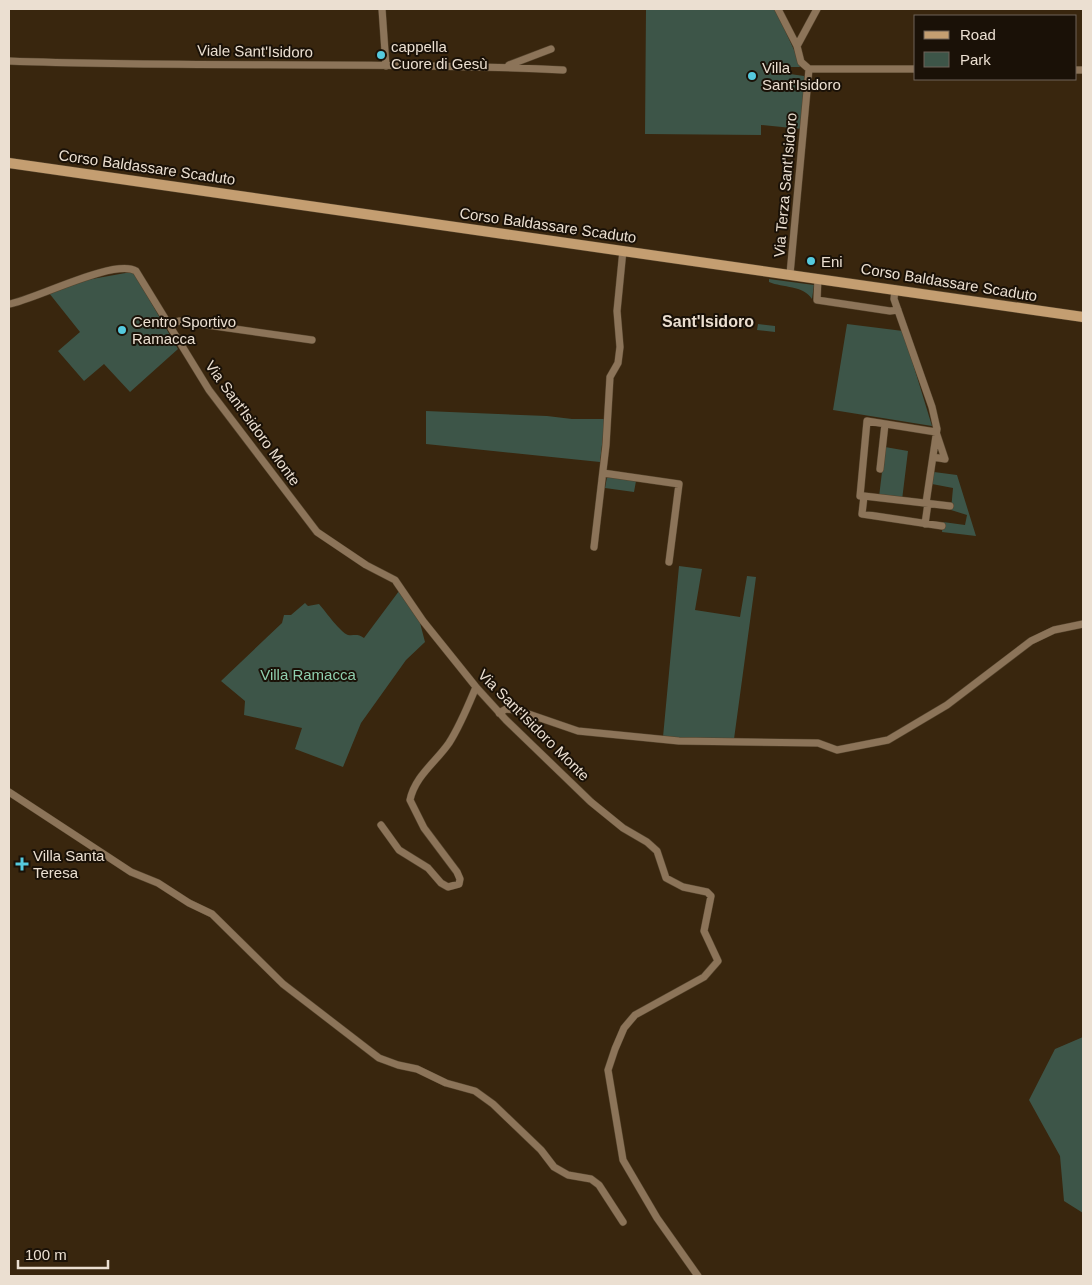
<svg xmlns="http://www.w3.org/2000/svg" width="1092" height="1285" viewBox="0 0 1092 1285" font-family="Helvetica,sans-serif">
  <style>
    .green { fill: #3d5548 }
    .lines { fill: none; stroke-linecap: round; stroke-linejoin: round }
    .street-casing { stroke: #55442d; stroke-width: 8 }
    .secondary-casing { stroke: #55442d; stroke-width: 11 }
    .street { stroke: #8c7459; stroke-width: 7 }
    .secondary { stroke: #c49e71; stroke-width: 10 }
    .poi-dot { fill: #55cade; stroke: #1a1107; stroke-width: 2 }
    .labels { text-anchor: middle; dominant-baseline: central; stroke-width: 4; stroke-linejoin: round; paint-order: stroke }
    .poi-label { font-size: 15px; fill: #ebdfd1; stroke: #1a1107; text-anchor: start }
    .street-label { font-size: 15px; fill: #ebdfd1; stroke: #1a1107 }
    .park-label { font-size: 15px; fill: #8fcfae; stroke: #1a1107 }
    .neighbourhood-label { font-size: 16px; font-weight: bold; fill: #ebdfd1; stroke: #1a1107 }
  </style>
  <rect width="100%" height="100%" fill="#39260e"/>
  <path class="green" d="M646,9H775L795,52L800,67H790V74L804,76L802,129L761,125V135L645,134Z
    M131,272L134,273L178,349L130,392L104,364L84,381L58,351L80,332L49,293L81,281Z
    M769,279L814,285L812,299C803,285 783,288 769,282Z
    M732,320L748,322L749,328L731,326Z
    M758,324L775,326V332L757,330Z
    M847,324L903,331L932,426L833,410Z
    M426,411L547,416L572,419H605L600,462L426,444Z
    M885,447L908,451L902,500L879,497Z
    M934,472L957,475L976,536L942,532L943,522L965,525L967,515L951,510L953,488L932,484Z
    M607,477L636,481L634,492L605,488Z
    M679,566L702,569L695,610L740,617L747,576L756,577L734,739L695,740L663,737Z
    M399,591L419,619L425,642L406,660L361,723L343,767L295,749L302,728L244,715L245,701L221,681L282,623L284,615H291L305,603L308,606L319,604C326,612 340,632 348,635C354,636 357,633 364,638Z
    M1083,1037V1213L1064,1201L1060,1156L1029,1100L1055,1049Z"/>
  <g class="lines">
    <defs>
      <path id="street" d="M382,9L386,66
        M778,9L797,46L801,62L809,69
        M797,46L817,9
        M9,61C193,68 378,61 563,70
        M509,65L551,49
        M809,69H916
        M1076,70H1083
        M790,274L809,69
        M818,278L817,300L890,311L898,310
        M895,289L894,299L932,407L937,429L926,503
        M9,304C34,300 114,258 136,271L209,390L317,532L366,565L395,580L423,621L476,687L506,720L591,802L623,828L647,842L657,851L666,878L683,887L707,892L711,896L704,931L718,961L704,977L635,1015L624,1028L615,1049L608,1070L623,1160L657,1218L698,1276
        M169,324L179,321L312,340
        M933,457L945,459L936,432L867,421L860,496H864L862,514L942,526
        M880,469L885,424
        M603,473L679,484L669,562
        M864,496L950,506
        M925,524L928,503
        M594,547L606,445L610,377L618,363L620,347L617,311L623,250
        M499,713L506,709L517,710L578,731L679,741L818,743L837,750L888,740L947,705L1031,641L1054,630L1083,624
        M9,792L131,872L158,883L189,903L212,914L283,984L379,1058L398,1065L417,1069L446,1083L475,1091L493,1104L541,1150L554,1167L568,1175L591,1179L599,1185L623,1222
        M381,825L399,850L428,868L441,883L448,887L459,884L460,879L457,872L424,828L410,800C415,776 436,762 449,743C460,726 468,706 476,687"/>
      <path id="secondary" d="M9,163L1083,317"/>
    </defs>
    <use href="#street" class="street-casing"/>
    <use href="#secondary" class="secondary-casing"/>
    <use href="#street" class="street"/>
    <use href="#secondary" class="secondary"/>
  </g>
  <g class="poi-dot">
    <circle cx="381" cy="55" r="5"/>
    <circle cx="752" cy="76" r="5"/>
    <circle cx="811" cy="261" r="5"/>
    <circle cx="122" cy="330" r="5"/>
    <path d="M19.5 856.5h5v5h5v5h-5v5h-5v-5h-5v-5h5z"/>
  </g>
  <g class="labels">
    <g class="poi-label">
      <text x="391" y="46">cappella<tspan x="391" dy="17">Cuore di Gesù</tspan></text>
      <text x="762" y="67">Villa<tspan x="762" dy="17">Sant'Isidoro</tspan></text>
      <text x="821" y="261">Eni</text>
      <text x="132" y="321">Centro Sportivo<tspan x="132" dy="17">Ramacca</tspan></text>
      <text x="33" y="855">Villa Santa<tspan x="33" dy="17">Teresa</tspan></text>
    </g>
    <g class="street-label">
      <text transform="translate(255 51) rotate(1)">Viale Sant'Isidoro</text>
      <text transform="translate(147 167) rotate(8)">Corso Baldassare Scaduto</text>
      <text transform="translate(785 185) rotate(-85)">Via Terza Sant'Isidoro</text>
      <text transform="translate(548 225) rotate(8)">Corso Baldassare Scaduto</text>
      <text transform="translate(949 282) rotate(9)">Corso Baldassare Scaduto</text>
      <text transform="translate(253 423) rotate(54)">Via Sant'Isidoro Monte</text>
      <text transform="translate(534 725) rotate(45)">Via Sant'Isidoro Monte</text>
    </g>
    <g class="park-label">
      <text x="308" y="674">Villa Ramacca</text>
    </g>
    <g class="neighbourhood-label">
      <text x="708" y="321">Sant'Isidoro</text>
    </g>
  </g>
  <rect width="1092" height="1285" fill="none" stroke="#ebdfd1" stroke-width="20"/>
  <rect x="914" y="15" width="162" height="65" fill="#1a1107" stroke="#6e6358"/>
  <rect x="924" y="31" width="25" height="8" fill="#c49e71" stroke="#6e6358"/>
  <text x="960" y="40" font-size="15" fill="#ebdfd1">Road</text>
  <rect x="924" y="52" width="25" height="15" fill="#3d5548" stroke="#6e6358"/>
  <text x="960" y="65" font-size="15" fill="#ebdfd1">Park</text>
  <path d="M18 1260v8h90v-8" fill="none" stroke="#ebdfd1" stroke-width="2.5"/>
  <text x="25" y="1260" font-size="15" fill="#ebdfd1" stroke="#1a1107" stroke-width="4" paint-order="stroke">100 m</text>
</svg>
